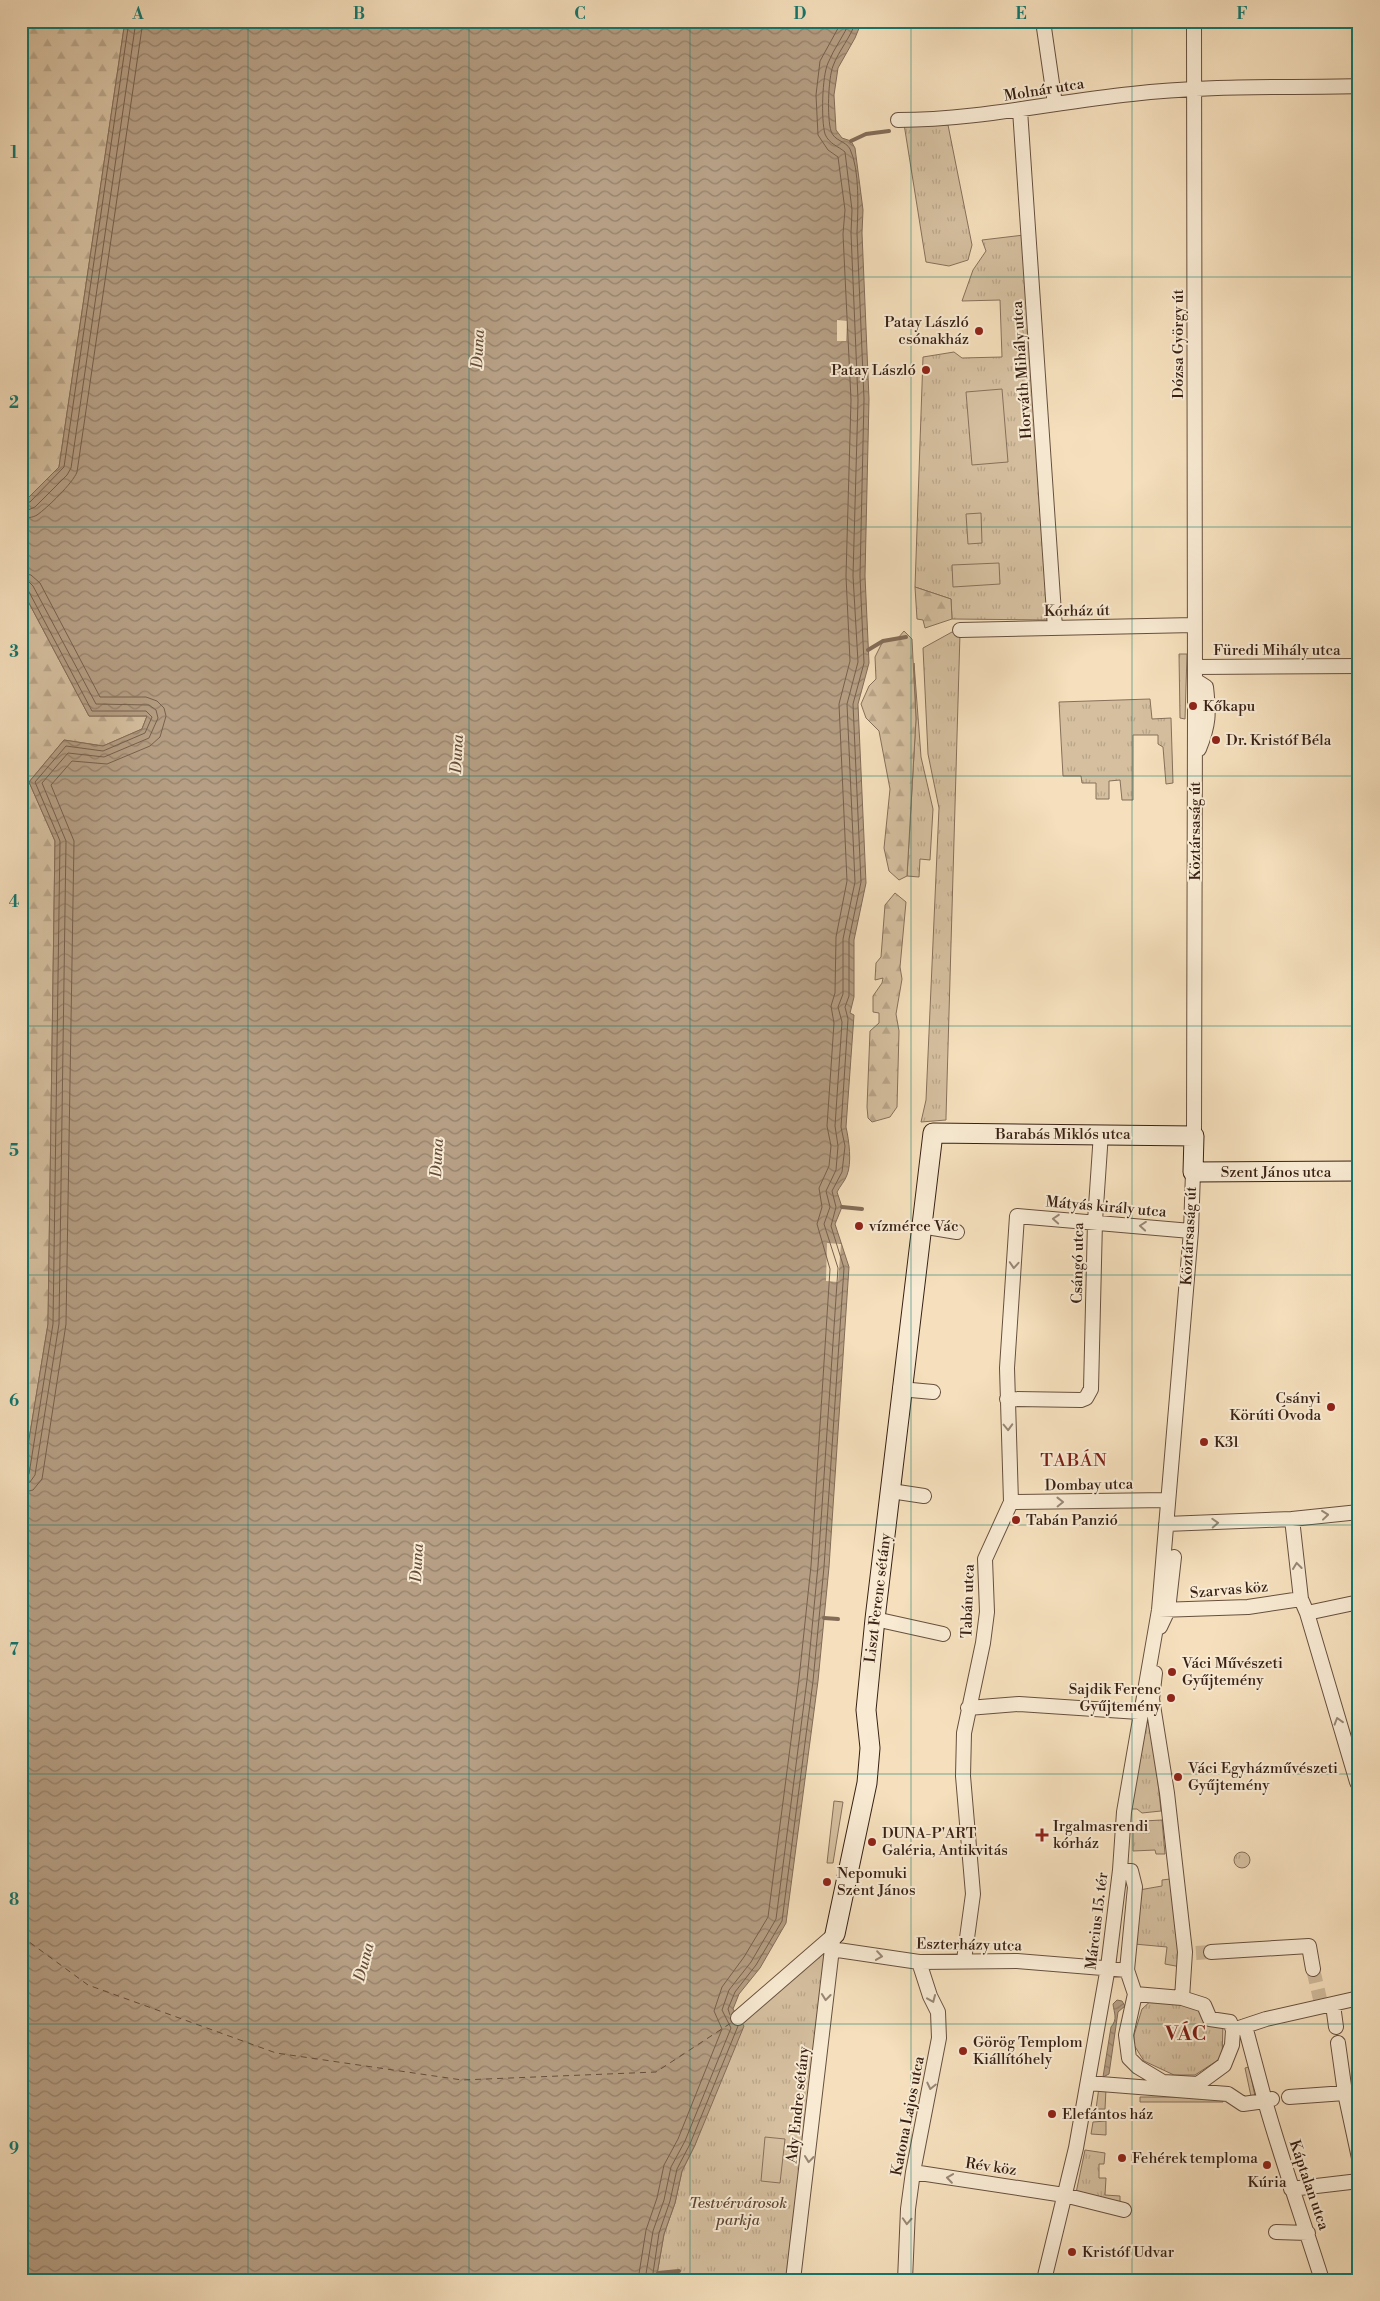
<svg xmlns="http://www.w3.org/2000/svg" width="1380" height="2301" viewBox="0 0 1380 2301" font-family="'Libre Bodoni',serif">
  <style>
    .grass { fill: url(#grass-tufts); stroke: #86705a }
    .forest { fill: url(#forest-firs); stroke: #86705a }
    .garden { fill: #d5bf9f; stroke: #86705a }
    .water { fill: url(#water-waves); stroke: #836c57 }
    .pier { fill: #f5dfbc }
    .lines { fill: none; stroke-linecap: round; stroke-linejoin: round }
    .shore { stroke: #76604c; stroke-width: 1 }
    .stream { stroke: #836c57; stroke-width: 4 }
    .ferry { stroke: #644d3b; stroke-width: 1; stroke-dasharray: 6 5; stroke-linecap: butt }
    .street-tunnel { stroke: #cfb99a; stroke-width: 14; stroke-dasharray: 14 7; stroke-linecap: butt }
    .street-casing { stroke: #67503e; stroke-width: 16 }
    .secondary-casing { stroke: #382114; stroke-width: 21 }
    .street { stroke: #f8ead3; stroke-width: 14 }
    .secondary { stroke: #f8ead3; stroke-width: 19 }
    .oneway { stroke: #988674 }
    .grid { fill: none; stroke: #0f766e; stroke-width: 1; stroke-opacity: 0.55 }
    .poi-dot { fill: #8f2418; stroke: #f8ead3; stroke-width: 2 }
    .labels { text-anchor: middle; dominant-baseline: central; stroke-width: 4; stroke-linejoin: round; paint-order: stroke }
    .street-label { font-size: 15px; fill: #382114; stroke: #f8ead3 }
    .poi-label { font-size: 15px; fill: #382114; stroke: #f8ead3; text-anchor: start }
    .park-label { font-size: 15px; font-style: italic; fill: #5f4837; stroke: #f8ead3 }
    .water-label { font-size: 16px; font-style: italic; fill: #644d3b; stroke: #f8ead3 }
    .quarter-label { font-size: 18px; letter-spacing: 1px; fill: #7a1f14; stroke: #f8ead3 }
    .district-label { font-size: 20px; font-weight: bold; letter-spacing: 1px; fill: #7a1f14; stroke: #f8ead3 }
    .neatline { fill: none; stroke: #0f766e; stroke-width: 2 }
    .grid-label { font-size: 16px; text-anchor: middle; font-weight: bold; fill: #0f766e }
  </style>
  <defs>
    <pattern id="grass-tufts" width="24" height="20" patternUnits="userSpaceOnUse" patternTransform="scale(1.25)"><rect width="24" height="20" fill="#d5bf9f"/><path d="M3 7l-1-3M5 7V3M7 7l1-3M15 17l-1-3M17 17v-4M19 17l1-3" fill="none" stroke="#b8a488"/></pattern>
    <pattern id="forest-firs" width="22" height="20" patternUnits="userSpaceOnUse" patternTransform="scale(1.25)"><rect width="22" height="20" fill="#d5bf9f"/><path d="M5 1l3.5 6h-7zM16 11l3.5 6h-7z" fill="#b8a488"/></pattern>
    <pattern id="water-waves" width="16" height="10" patternUnits="userSpaceOnUse" patternTransform="scale(1.25)"><rect width="16" height="10" fill="#b59e83"/><path d="M0 5q4-4 8 0t8 0" fill="none" stroke="#94806a"/></pattern>
  </defs>
  <rect width="100%" height="100%" fill="#f5dfbc"/>
  <filter id="stains"><feTurbulence type="fractalNoise" baseFrequency=".004" numOctaves="4"/><feColorMatrix values="0 0 0 0 .2 0 0 0 0 .09 0 0 0 0 .02 0 0 0 .5 -.17"/></filter>
  <radialGradient id="worn" r=".72"><stop offset=".6" stop-color="#630" stop-opacity="0"/><stop offset="1" stop-color="#630" stop-opacity=".3"/></radialGradient>
  <path class="grass" d="M904,124L948,125L972,245L968,260L949,266L926,262Z
    M1024,235L1050,620L952,619L951,599L915,587L923,357L954,352L962,358L1002,357L1000,300L962,301L973,270L986,251L982,240Z
    M952,632L960,633L946,1117V1120L921,1122L926,1100L939,808L928,754L923,648Z
    M1179,654H1187L1185,719L1180,718Z
    M914,663L921,757L933,809L930,860L920,859L919,877L907,876L916,719Z
    M1150,699L1152,719L1171,718L1173,783L1166,784L1163,747L1158,744V735H1133V800H1122L1120,780L1109,781V799H1096V783H1082L1081,776H1063L1059,702Z
    M1145,1706H1150L1161,1811L1142,1813L1137,1809H1131Z
    M1162,1820L1165,1854H1156L1155,1850L1133,1851V1826L1138,1825L1143,1821Z
    M1234 1860a8 8 0 1 1 16 0a8 8 0 1 1-16 0Z
    M1170,1879L1181,1967L1165,1964L1167,1947L1134,1944L1139,1890L1162,1886V1880Z
    M835,1934L793,2280H656L664,2234L675,2203L682,2171L695,2145L738,2018Z
    M1155,1997L1179,2000L1223,2023L1222,2060H1218L1195,2075H1174L1144,2061L1134,2045V2035L1142,2009Z
    M1085,2150L1105,2153L1104,2164H1099V2178H1106L1105,2195L1120,2196V2202L1076,2193Z"/>
  <path class="forest" d="M21,21H125L59,467L27,499L21,497Z
    M915,587L951,599L952,619L925,628L923,620L917,619Z
    M21,588L89,716H147L142,729L103,746L64,740L29,782L55,841L48,1324L21,1488Z
    M904,631L912,639L916,719L907,876L899,880L889,871L884,848L890,789L879,731L866,718L861,704L869,686L876,679L875,657L883,641L898,638Z
    M895,893L906,902L900,967L902,979L896,1014L899,1031L897,1107L890,1117L872,1122L868,1118L867,1107L870,1031L879,1023V1013L873,1012V996L882,983L883,978L875,980L876,963L881,957L885,905Z"/>
  <path class="garden" d="M1002,389L1008,462L972,465L966,392Z
    M981,513L982,543L968,544L966,514Z
    M999,563L1000,584L953,587L952,565Z
    M834,1801L843,1802L833,1863H827Z
    M1249,2067L1256,2101H1252L1245,2068Z
    M1099,2087L1106,2089L1105,2109H1096Z
    M1140,2097H1223V2102H1140Z
    M1106,2121V2135L1091,2134L1093,2122Z
    M765,2137L785,2139L780,2183L761,2181Z"/>
  <path class="water" d="M125,21H862L855,38L838,68L834,95L836,130L842,138L851,141L855,148L863,210L862,233L869,399L865,576L869,663L858,704L866,883L854,940V997L850,1013L854,1015L846,1127C849,1140 852,1163 847,1175C845,1181 840,1186 837,1192L842,1207L835,1224L849,1267L829,1567L818,1681L786,1923L760,1968L739,1994L733,2009L744,2026L695,2145L682,2171L675,2203L664,2234L656,2280H21V1488L48,1324L55,841L29,782L64,740L103,746L142,729L147,716H89L21,588V497L27,499L59,467Z
    M1117,2000L1122,2001L1125,2006L1118,2012L1109,2074L1103,2077L1111,2027C1118,2019 1114,2013 1113,2004Z"/>
  <path class="pier" d="M837,320L847,321L846,341H837Z
    M827,1243L841,1244L838,1282L826,1281Z"/>
  <g class="lines">
    <path class="shore" d="M21,502H30L64,467L129,21
      M21,509L28,510L35,507L67,475L71,468L136,21
      M21,517C27,518 32,518 37,515C47,508 73,483 77,472L143,21
      M21,573L31,575L40,583L100,697H146L157,701L164,708L166,716L160,737L150,746L107,764L72,761L51,785L74,841L66,1324L42,1479L33,1490L21,1493
      M21,580L28,581L33,586L96,704L149,705L156,710L158,718L149,738L104,757L68,753L42,783L66,841L59,1324L35,1475L30,1482L21,1485
      M21,587L28,590L92,711H146L152,717L145,733L103,751L66,746L35,782L60,841L53,1324L29,1474L26,1478L21,1479
      M730,2015L728,2009L735,1992L756,1965L782,1921L813,1681L824,1567L844,1268L831,1226L836,1207L832,1191L842,1172L845,1146L841,1127L848,1019L845,1007L849,996V939L861,882L853,704L864,663L860,576L864,399L857,233C858,210 860,170 850,149C846,141 834,141 831,131C827,118 828,79 833,66C839,50 851,37 856,21
      M638,2280L646,2230L657,2198L664,2165L678,2139L722,2029L714,2011L722,1987L744,1957L768,1917L799,1679L811,1566L830,1269L817,1224L822,1207L819,1188L829,1166L831,1146L827,1126L834,1023L831,1006L835,993L836,937L847,881L839,704L850,661L846,576L851,400L843,234L845,210L838,157L828,150L818,135L816,95L820,61L842,21
      M645,2280L653,2231L664,2200L671,2167L685,2141L731,2028L722,2010L729,1990L751,1962L776,1919L807,1680L818,1566L838,1268L824,1224L830,1207L826,1191L836,1170L838,1146L835,1126L842,1022L838,1007L843,994V939L855,882L847,704L858,662L853,576L858,400L851,233L852,210L845,152C838,146 829,144 825,134C821,120 822,76 828,63C834,48 844,36 850,21
      M652,2280L659,2233L670,2201L677,2169L690,2144L738,2026"/>
    <path class="stream" d="M851,141L866,134L889,131
      M868,650L883,641L906,637
      M842,1207L862,1209
      M824,1618L838,1619
      M658,2273L679,2271"/>
    <path class="ferry" d="M21,1936L88,1985L276,2053L462,2080L656,2072L734,2021"/>
    <path class="street-tunnel" d="M1196,1953L1211,1952
      M1313,1969L1320,1999"/>
    <defs>
      <path id="street" d="M1043,21L1055,104
        M1194,21L1195,702
        M1020,110L1055,628
        M898,120C977,120 1053,102 1132,94C1207,85 1283,88 1359,86
        M960,630L1194,625
        M1195,667L1359,666
        M1195,680L1206,687C1209,714 1209,724 1199,749
        M1194,1136L1195,710
        M921,1226L957,1232
        M900,1389L933,1392
        M1007,1399L1081,1400L1086,1398L1091,1389L1095,1221L1101,1133
        M891,1491L924,1496
        M1011,1502L1168,1500
        M1292,1519L1301,1599L1307,1613L1357,1782H1359
        M1166,1524L1292,1519L1359,1512
        M1159,1610L1248,1607L1301,1599
        M1307,1613L1359,1602
        M875,1619L943,1634
        M1160,1627L1168,1610L1174,1557
        M968,1708L1019,1704L1139,1712
        M1120,1870L1131,1871L1135,1887L1127,1970
        M831,1949L919,1962L1017,1961L1127,1970L1135,1994L1126,2035L1129,2058L1138,2067L1163,2082L1198,2084L1224,2065L1232,2045L1233,2030L1230,2022L1210,2019L1204,2005L1182,1998L1185,1952L1167,1793L1152,1699L1155,1673
        M1211,1952L1309,1946L1313,1969
        M964,1960L973,1894L963,1776L964,1733L983,1643L987,1612L985,1559L1011,1502L1007,1368L1017,1216L1191,1231
        M1135,1994L1182,1998
        M1333,2005L1336,2027
        M738,2018L835,1934
        M1236,2029L1266,2019L1359,1998
        M1338,2043L1345,2093L1359,2158
        M1088,2083L1228,2094L1243,2104L1265,2101L1245,2026
        M1289,2097L1345,2093
        M1272,2099L1265,2101C1282,2161 1303,2220 1322,2280
        M913,2172L1064,2195L1124,2210
        M1291,2189L1359,2181
        M1276,2232L1308,2233
        M793,2280L833,1940
        M905,2280L908,2209L913,2172L939,2038L938,2012L930,1996L919,1962
        M1044,2280L1076,2148L1108,1967L1120,1870L1124,1812L1159,1610L1191,1231L1193,1172"/>
      <path id="secondary" d="M835,1934L867,1783L870,1748L866,1710L875,1619L933,1133L1194,1136L1193,1172L1359,1171"/>
    </defs>
    <use href="#street" class="street-casing"/>
    <use href="#secondary" class="secondary-casing"/>
    <use href="#street" class="street"/>
    <use href="#secondary" class="secondary"/>
  </g>
  <defs><path id="oneway-chevron" d="M-2-3.5L2.5 0L-2 3.5" fill="none" stroke-width="1.6" stroke-linecap="round" stroke-linejoin="round" transform="scale(1.25)"/></defs>
  <g class="oneway">
    <use href="#oneway-chevron" transform="translate(1056 1219) rotate(-176)"/>
    <use href="#oneway-chevron" transform="translate(1143 1226) rotate(-175)"/>
    <use href="#oneway-chevron" transform="translate(1014 1265) rotate(94)"/>
    <use href="#oneway-chevron" transform="translate(1008 1427) rotate(88)"/>
    <use href="#oneway-chevron" transform="translate(1060 1502) rotate(-1)"/>
    <use href="#oneway-chevron" transform="translate(1325 1515) rotate(-6)"/>
    <use href="#oneway-chevron" transform="translate(1215 1523) rotate(-3)"/>
    <use href="#oneway-chevron" transform="translate(1297 1566) rotate(-97)"/>
    <use href="#oneway-chevron" transform="translate(1338 1721) rotate(-107)"/>
    <use href="#oneway-chevron" transform="translate(879 1956) rotate(8)"/>
    <use href="#oneway-chevron" transform="translate(826 1997) rotate(96)"/>
    <use href="#oneway-chevron" transform="translate(932 1999) rotate(67)"/>
    <use href="#oneway-chevron" transform="translate(931 2086) rotate(103)"/>
    <use href="#oneway-chevron" transform="translate(809 2159) rotate(96)"/>
    <use href="#oneway-chevron" transform="translate(950 2178) rotate(-172)"/>
    <use href="#oneway-chevron" transform="translate(907 2221) rotate(93)"/>
  </g>
  <path class="grid" d="M248,21V2280M469,21V2280M690,21V2280M911,21V2280M1132,21V2280M21,277H1359M21,527H1359M21,776H1359M21,1026H1359M21,1275H1359M21,1525H1359M21,1774H1359M21,2024H1359"/>
  <g class="poi-dot">
    <circle cx="979" cy="331" r="5"/>
    <circle cx="926" cy="370" r="5"/>
    <circle cx="1193" cy="706" r="5"/>
    <circle cx="1216" cy="740" r="5"/>
    <circle cx="859" cy="1226" r="5"/>
    <circle cx="1331" cy="1407" r="5"/>
    <circle cx="1204" cy="1442" r="5"/>
    <circle cx="1016" cy="1520" r="5"/>
    <circle cx="1172" cy="1672" r="5"/>
    <circle cx="1171" cy="1698" r="5"/>
    <circle cx="1178" cy="1777" r="5"/>
    <path d="M1039.5 1827.5h5v5h5v5h-5v5h-5v-5h-5v-5h5z"/>
    <circle cx="872" cy="1842" r="5"/>
    <circle cx="827" cy="1882" r="5"/>
    <circle cx="963" cy="2051" r="5"/>
    <circle cx="1052" cy="2114" r="5"/>
    <circle cx="1122" cy="2158" r="5"/>
    <circle cx="1267" cy="2165" r="5"/>
    <circle cx="1072" cy="2252" r="5"/>
  </g>
  <g class="labels">
    <g class="street-label">
      <text transform="translate(1044 90) rotate(-9)">Molnár utca</text>
      <text transform="translate(1178 344) rotate(-90)">Dózsa György út</text>
      <text transform="translate(1022 370) rotate(-94)">Horváth Mihály utca</text>
      <text transform="translate(1077 611) rotate(-1)">Kórház út</text>
      <text x="1277" y="650">Füredi Mihály utca</text>
      <text transform="translate(1195 831) rotate(-90)">Köztársaság út</text>
      <text x="1063" y="1134">Barabás Miklós utca</text>
      <text x="1276" y="1172">Szent János utca</text>
      <text transform="translate(1106 1207) rotate(5)">Mátyás király utca</text>
      <text transform="translate(1189 1236) rotate(-87)">Köztársaság út</text>
      <text transform="translate(1078 1263) rotate(-89)">Csángó utca</text>
      <text transform="translate(1089 1485) rotate(-1)">Dombay utca</text>
      <text transform="translate(1229 1590) rotate(-5)">Szarvas köz</text>
      <text transform="translate(878 1598) rotate(-83)">Liszt Ferenc sétány</text>
      <text transform="translate(968 1601) rotate(-88)">Tabán utca</text>
      <text transform="translate(1097 1921) rotate(-83)">Március 15. tér</text>
      <text transform="translate(969 1945) rotate(1)">Eszterházy utca</text>
      <text transform="translate(798 2105) rotate(-84)">Ady Endre sétány</text>
      <text transform="translate(908 2116) rotate(-79)">Katona Lajos utca</text>
      <text transform="translate(991 2167) rotate(8)">Rév köz</text>
      <text transform="translate(1309 2185) rotate(71)">Káptalan utca</text>
    </g>
    <g class="poi-label">
      <text x="969" y="322" text-anchor="end">Patay László<tspan x="969" dy="17">csónakház</tspan></text>
      <text x="916" y="370" text-anchor="end">Patay László</text>
      <text x="1203" y="706">Kőkapu</text>
      <text x="1226" y="740">Dr. Kristóf Béla</text>
      <text x="869" y="1226">vízmérce Vác</text>
      <text x="1321" y="1398" text-anchor="end">Csányi<tspan x="1321" dy="17">Körúti Óvoda</tspan></text>
      <text x="1214" y="1442">K31</text>
      <text x="1026" y="1520">Tabán Panzió</text>
      <text x="1182" y="1663">Váci Művészeti<tspan x="1182" dy="17">Gyűjtemény</tspan></text>
      <text x="1161" y="1689" text-anchor="end">Sajdik Ferenc<tspan x="1161" dy="17">Gyűjtemény</tspan></text>
      <text x="1188" y="1768">Váci Egyházművészeti<tspan x="1188" dy="17">Gyűjtemény</tspan></text>
      <text x="1053" y="1826">Irgalmasrendi<tspan x="1053" dy="17">kórház</tspan></text>
      <text x="882" y="1833">DUNA-P'ART<tspan x="882" dy="17">Galéria, Antikvitás</tspan></text>
      <text x="837" y="1873">Nepomuki<tspan x="837" dy="17">Szent János</tspan></text>
      <text x="973" y="2042">Görög Templom<tspan x="973" dy="17">Kiállítóhely</tspan></text>
      <text x="1062" y="2114">Elefántos ház</text>
      <text x="1132" y="2158">Fehérek temploma</text>
      <text x="1267" y="2182" text-anchor="middle">Kúria</text>
      <text x="1082" y="2252">Kristóf Udvar</text>
    </g>
    <g class="park-label">
      <text x="738" y="2203">Testvérvárosok<tspan x="738" dy="17">parkja</tspan></text>
    </g>
    <g class="water-label">
      <text transform="translate(478 349) rotate(-87)">Duna</text>
      <text transform="translate(457 754) rotate(-87)">Duna</text>
      <text transform="translate(437 1158) rotate(-87)">Duna</text>
      <text transform="translate(417 1563) rotate(-87)">Duna</text>
      <text transform="translate(364 1962) rotate(-75)">Duna</text>
    </g>
    <g class="quarter-label">
      <text x="1074" y="1460">TABÁN</text>
    </g>
    <g class="district-label">
      <text x="1186" y="2034">VÁC</text>
    </g>
  </g>
  <rect width="1380" height="2301" fill="none" stroke="#f5dfbc" stroke-width="55"/>
  <rect x="28" y="28" width="1324" height="2246" class="neatline"/>
  <g class="grid-label">
    <text x="138" y="19">A</text>
    <text x="359" y="19">B</text>
    <text x="580" y="19">C</text>
    <text x="800" y="19">D</text>
    <text x="1021" y="19">E</text>
    <text x="1242" y="19">F</text>
    <text x="14" y="158">1</text>
    <text x="14" y="408">2</text>
    <text x="14" y="657">3</text>
    <text x="14" y="907">4</text>
    <text x="14" y="1156">5</text>
    <text x="14" y="1406">6</text>
    <text x="14" y="1655">7</text>
    <text x="14" y="1905">8</text>
    <text x="14" y="2154">9</text>
  </g>
  <rect width="100%" height="100%" filter="url(#stains)"/>
  <rect width="100%" height="100%" fill="url(#worn)"/>
</svg>
